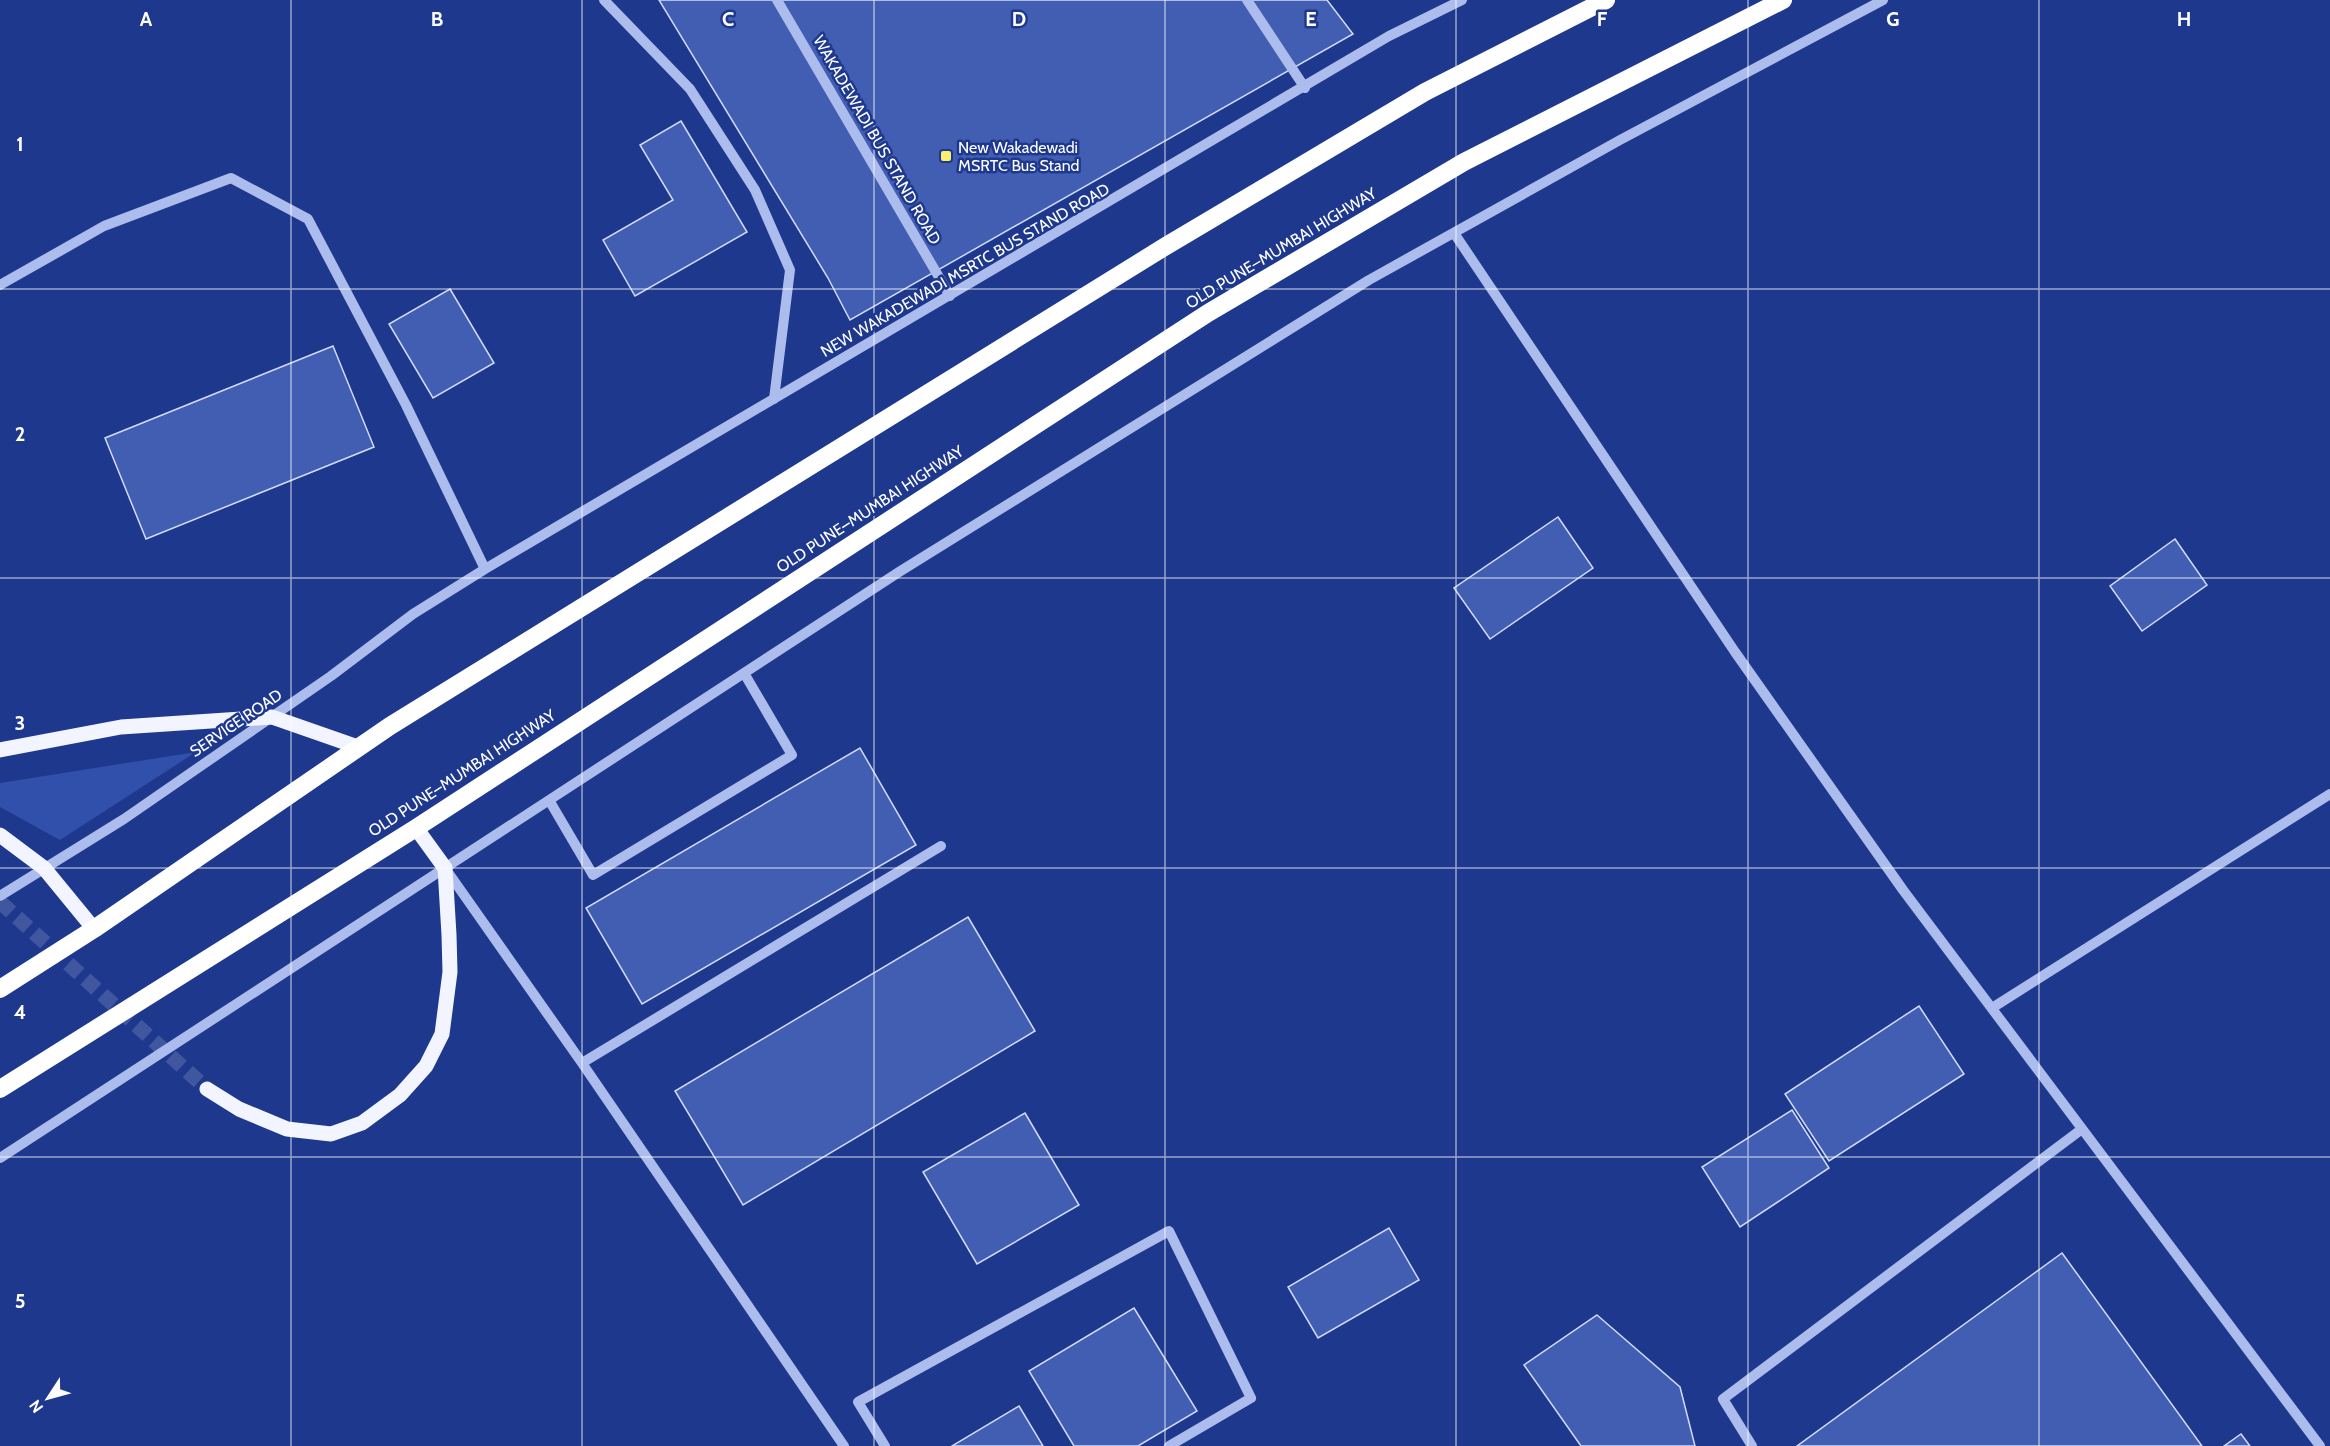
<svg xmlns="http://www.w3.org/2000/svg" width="2330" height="1446" viewBox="0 0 2330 1446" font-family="Cabin,sans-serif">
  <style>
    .green { fill: #3150ab }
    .building { fill: #425eb3; stroke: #d1dbf9; stroke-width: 1.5 }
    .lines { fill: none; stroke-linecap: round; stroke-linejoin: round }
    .major-tunnel { stroke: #40569f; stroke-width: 15; stroke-dasharray: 15 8; stroke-linecap: butt }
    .minor { stroke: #acbced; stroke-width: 10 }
    .major { stroke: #f2f4ff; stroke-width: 15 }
    .highway { stroke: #fff; stroke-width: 18 }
    .grid { fill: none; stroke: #fff; stroke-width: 1.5; stroke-opacity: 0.55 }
    .poi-dot { fill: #fcef6b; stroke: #1e388e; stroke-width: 2 }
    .labels { text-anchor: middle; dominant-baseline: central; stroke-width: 5; stroke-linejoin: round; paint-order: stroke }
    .street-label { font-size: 16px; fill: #fff; stroke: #1e388e }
    .poi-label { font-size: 16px; fill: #fff; stroke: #1e388e; text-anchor: start }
    .grid-label { font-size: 20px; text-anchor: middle; font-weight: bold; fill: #fff; stroke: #1e388e; stroke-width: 5; stroke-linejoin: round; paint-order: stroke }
  </style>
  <rect width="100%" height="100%" fill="#1e388e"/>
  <path class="green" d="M196,752L60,840L0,807V783Z"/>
  <path class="building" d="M659,0H1327L1353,34L850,320L828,278Z
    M681,121L747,232L635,296L603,240L673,200L640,145Z
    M450,289L494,363L433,398L389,324Z
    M333,346L374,447L146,539L105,438Z
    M1558,517L1593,568L1490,639L1454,588Z
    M2175,539L2207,585L2142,631L2110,586Z
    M860,748L916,845L642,1004L586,908Z
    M968,917L1035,1031L743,1205L675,1091Z
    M1919,1006L1964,1074L1829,1161L1785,1094Z
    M1792,1110L1829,1168L1740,1227L1702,1167Z
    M1025,1113L1079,1205L977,1264L923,1172Z
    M1389,1228L1419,1280L1318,1338L1288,1287Z
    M2062,1253L2202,1446H1797Z
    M1134,1308L1197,1411L1138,1446H1074L1029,1371Z
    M1597,1315L1680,1387L1695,1446H1581L1524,1365Z
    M1019,1406L1043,1446H952Z
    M2241,1434L2250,1446H2224Z"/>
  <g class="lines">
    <path class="major-tunnel" d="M0,902L207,1089"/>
    <path class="minor" d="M604,0L690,89L755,190L790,270L774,399
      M777,0L950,296
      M1247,0L1305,88
      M1454,233L1735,652L1903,890L2320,1446
      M0,285L104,226L231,178L308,219L406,405L485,569
      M549,800L593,875L792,755L744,673
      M445,868L582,1063L844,1446
      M0,896L124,819L331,676L413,614L485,569L1389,36L1462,0
      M1992,1008L2330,794
      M582,1063L941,846
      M0,1158L899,572L1369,280L1620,140L1883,0
      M885,1446L858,1402L1169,1231L1251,1398L1169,1446
      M1752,1446L1723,1399L2082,1129"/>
    <path class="major" d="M0,750L121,727L272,717L358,747
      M0,835L44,868L94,929
      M207,1089L239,1109L287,1129L331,1134L362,1123L400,1095L426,1066L442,1034L450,972L449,935L445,868L416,828"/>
    <path class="highway" d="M0,989L94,929L390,726L1166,246L1425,92L1606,0
      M0,1089L416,828L1208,313L1464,162L1783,0"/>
  </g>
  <path class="grid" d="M291,0V1446M582,0V1446M874,0V1446M1165,0V1446M1456,0V1446M1748,0V1446M2039,0V1446M0,289H2330M0,578H2330M0,868H2330M0,1157H2330"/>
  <rect class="poi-dot" x="940" y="150" width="12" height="12" rx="3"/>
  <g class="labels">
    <g class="street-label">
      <text transform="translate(877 140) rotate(60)">WAKADEWADI BUS STAND ROAD</text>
      <text transform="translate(1281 248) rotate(-31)">OLD PUNE–MUMBAI HIGHWAY</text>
      <text transform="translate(965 270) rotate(-30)">NEW WAKADEWADI MSRTC BUS STAND ROAD</text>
      <text transform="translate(870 509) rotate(-33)">OLD PUNE–MUMBAI HIGHWAY</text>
      <text transform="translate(236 723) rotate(-34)">SERVICE ROAD</text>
      <text transform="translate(462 773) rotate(-33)">OLD PUNE–MUMBAI HIGHWAY</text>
    </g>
    <g class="poi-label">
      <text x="958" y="147">New Wakadewadi<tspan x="958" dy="18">MSRTC Bus Stand</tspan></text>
    </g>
  </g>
  <g class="grid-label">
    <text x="146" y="26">A</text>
    <text x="437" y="26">B</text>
    <text x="728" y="26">C</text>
    <text x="1019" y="26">D</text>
    <text x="1311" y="26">E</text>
    <text x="1602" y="26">F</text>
    <text x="1893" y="26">G</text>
    <text x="2184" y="26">H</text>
    <text x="20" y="151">1</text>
    <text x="20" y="441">2</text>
    <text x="20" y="730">3</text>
    <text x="20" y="1019">4</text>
    <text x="20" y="1308">5</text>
  </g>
  <g transform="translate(48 1398) rotate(234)" stroke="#1e388e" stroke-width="4.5" paint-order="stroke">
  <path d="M0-4.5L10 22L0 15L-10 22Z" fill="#ffffff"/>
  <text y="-9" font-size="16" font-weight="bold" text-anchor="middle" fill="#ffffff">N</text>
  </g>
</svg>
